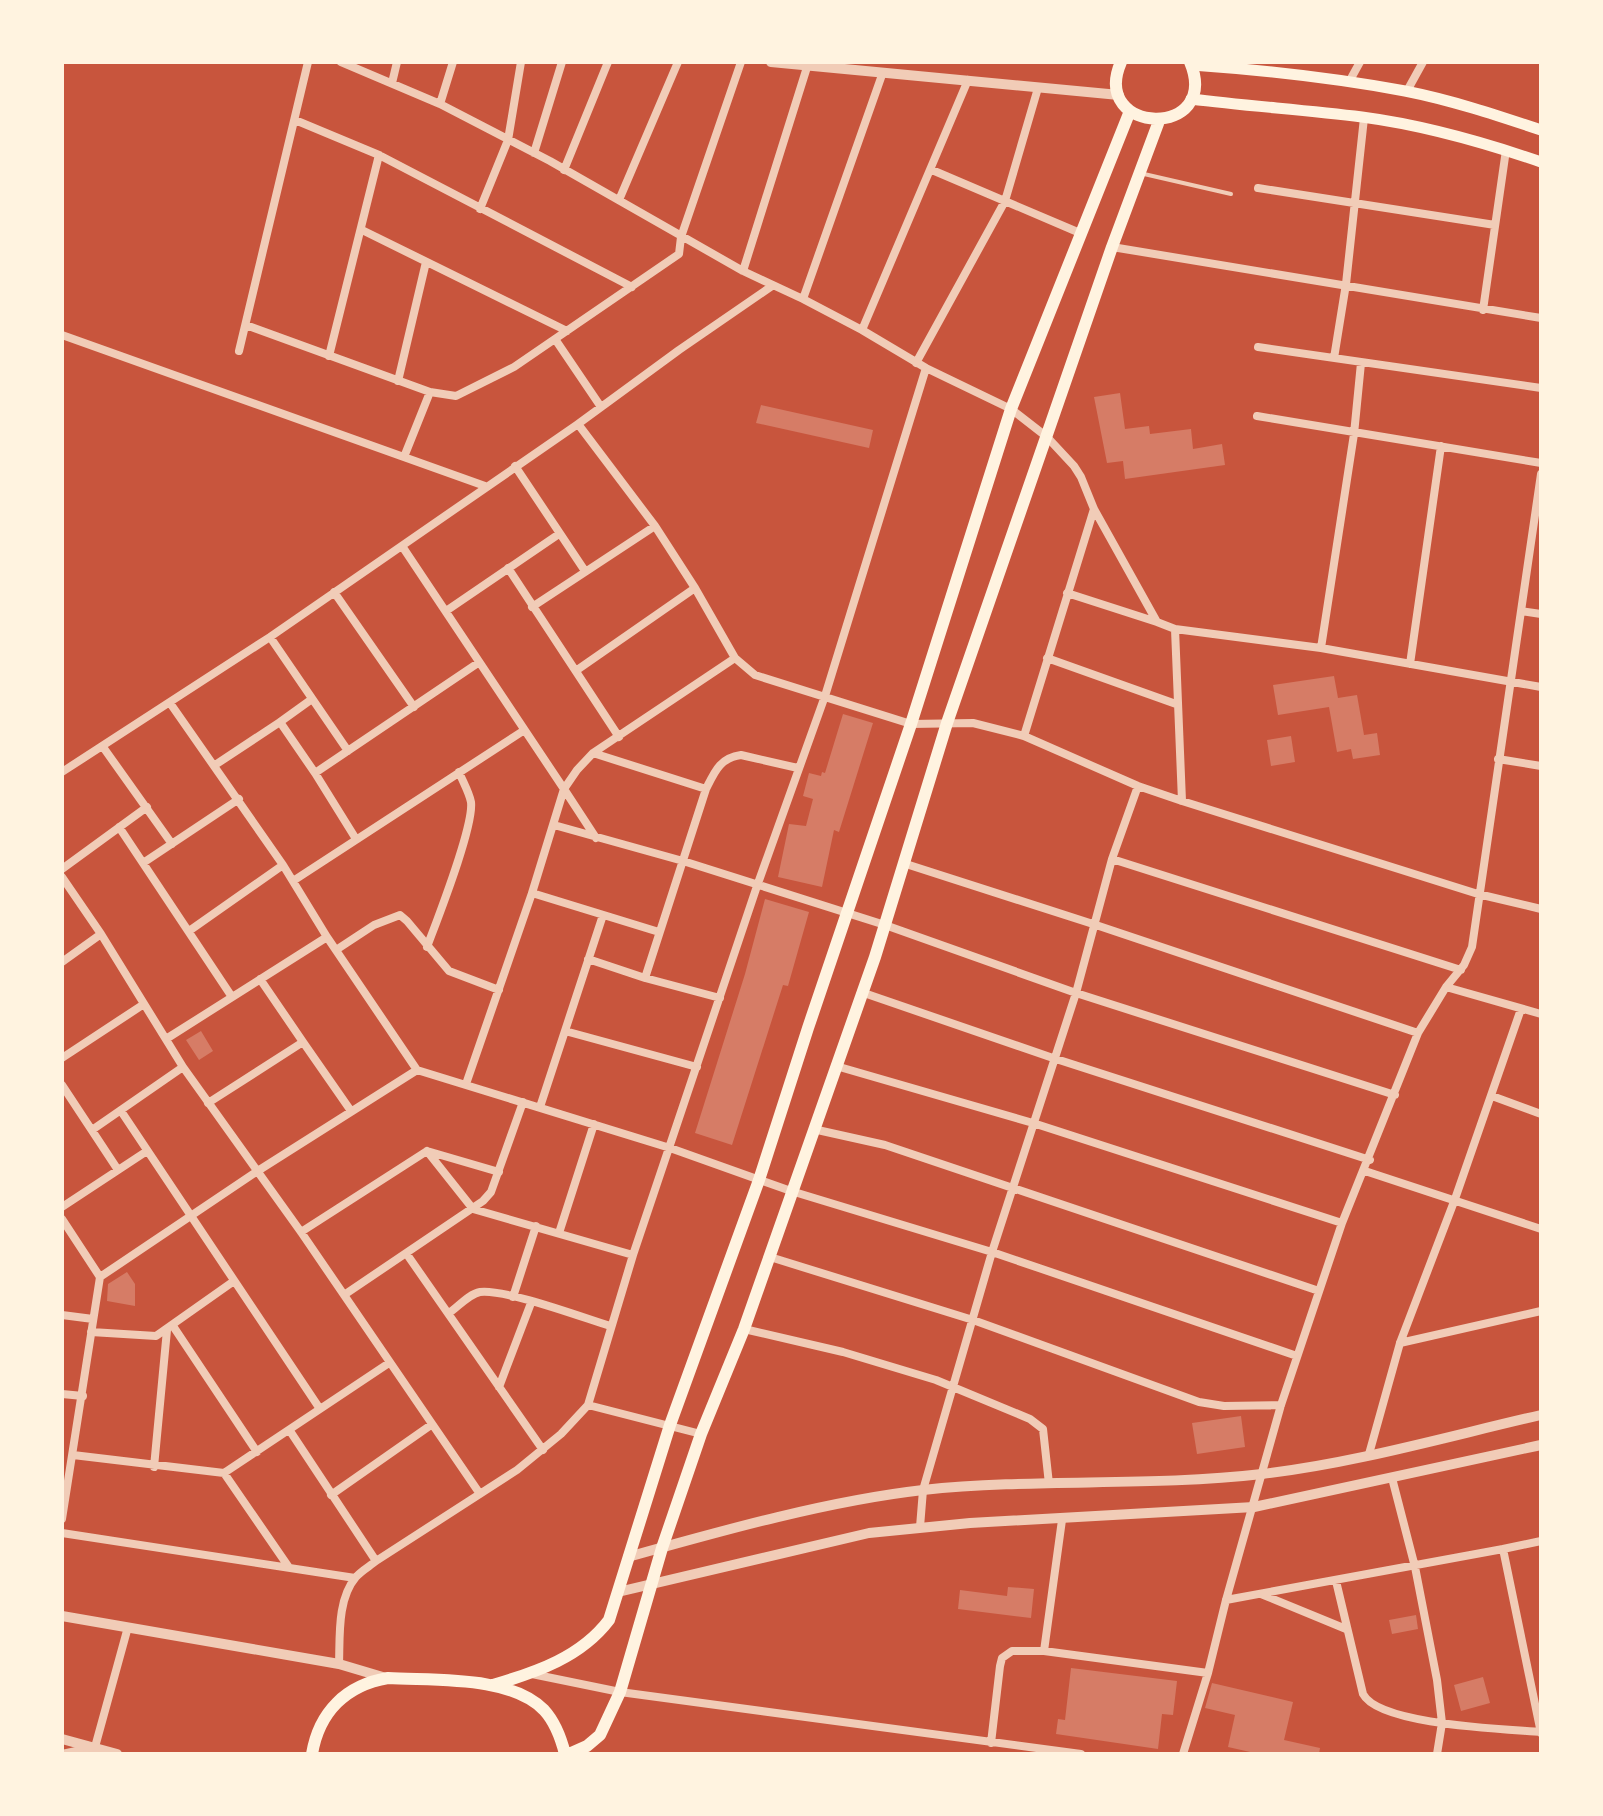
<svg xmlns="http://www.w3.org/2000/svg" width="1603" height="1816" viewBox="0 0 1603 1816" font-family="'Golos Text',sans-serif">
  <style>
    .building { fill: #d67c66 }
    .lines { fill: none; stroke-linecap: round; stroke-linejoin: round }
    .service { stroke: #f1ccb7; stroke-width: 4 }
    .minor { stroke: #f1ccb7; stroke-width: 8 }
    .tertiary { stroke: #f1ccb7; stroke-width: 10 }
    .secondary { stroke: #fff3e0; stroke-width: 11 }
    .primary { stroke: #fff3e0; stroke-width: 12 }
  </style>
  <rect width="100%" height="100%" fill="#c8553d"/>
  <path class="building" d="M1120,393L1125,429L1149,426L1150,434L1191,429L1193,449L1222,444L1225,465L1125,479L1123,461L1107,463L1094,397Z
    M761,405L873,430L869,448L756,423Z
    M1334,676L1338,698L1357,695L1364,735L1377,733L1380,755L1353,759L1351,749L1337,752L1329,707L1278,715L1273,685Z
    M843,714L873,723L839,832L834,830L822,887L778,877L789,824L806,826L813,799L803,796L809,773L821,776L822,772L825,773Z
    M1291,736L1295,762L1271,766L1267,740Z
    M765,899L809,912L788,986L783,985L732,1145L695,1133L745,974Z
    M201,1031L213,1051L199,1060L186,1040Z
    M127,1272L135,1284V1306L107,1301L108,1284Z
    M1241,1416L1245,1447L1197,1454L1192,1423Z
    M1008,1587L1034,1589L1031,1618L958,1609L960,1590L1007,1596Z
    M1416,1615L1418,1629L1392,1634L1389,1620Z
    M1071,1668L1177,1681L1173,1715L1162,1714L1158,1749L1056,1734L1058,1719L1065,1720Z
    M1483,1677L1490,1703L1461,1711L1454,1685Z
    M1212,1683L1293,1702L1284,1740L1320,1748L1319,1754H1259L1228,1747L1235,1715L1205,1708Z"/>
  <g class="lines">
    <path class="service" d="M1144,174L1231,194"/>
    <path class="minor" d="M341,62L440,104L550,161L743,271L803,299L862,330L926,368L1011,409L1047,437L1074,466L1081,477L1094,509L1157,622L1175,629L1321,648L1541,687
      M1349,82L1360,62
      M392,83L397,62
      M1407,91L1423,62
      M440,104L453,62
      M295,120L379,155L632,287
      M534,153L562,62
      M564,170L608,62
      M932,170L1080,233
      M1258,188L1495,225
      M619,200L678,62
      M480,209L508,140L521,62
      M362,230L567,331
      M1112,247L1541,318
      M743,271L808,64
      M803,299L883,72
      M1483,310L1506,150
      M246,325L430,392L456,396L514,367L679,254L681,237L741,62
      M862,330L968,80
      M62,335L485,486
      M555,339L601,407
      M1258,347L1541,388
      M239,351L308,62
      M329,356L379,155
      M1334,358L1346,284L1364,118
      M916,363L1005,201L1038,88
      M398,381L426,262
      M1257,416L1541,463
      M578,424L655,526L695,588L735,658L755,675L911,724L973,723L1024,736L1138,786L1182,801L1478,894L1541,909
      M404,457L430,392
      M515,466L585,571
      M402,546L564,789L532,893L466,1084
      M508,568L619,737
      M334,592L414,707
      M1067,593L1157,622
      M532,607L655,526
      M446,611L559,534
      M1521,611L1541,614
      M1175,629L1182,801
      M270,637L348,751
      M1321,648L1354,434L1361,363
      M1047,658L1176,704
      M1410,664L1441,446
      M577,670L695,588
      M170,703L283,865L327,937L417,1070L670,1148L791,1191L992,1252L1297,1356
      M280,722L312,699
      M1024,736L1094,509
      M103,747L172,844
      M593,753L706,789
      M1498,759L1541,766
      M215,765L280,722L315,773L478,663
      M62,772L270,637L578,424L679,350L772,286
      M315,773L356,839
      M554,825L683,861L885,925L1076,993L1395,1095
      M119,827L232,997
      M596,838L564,789L577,770L593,753L735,658
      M1112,859L1461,970
      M143,863L239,799
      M906,864L1093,924L1418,1033
      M62,869L147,807
      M62,877L101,934L183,1067L301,1232L480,1494
      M293,881L523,731
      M532,893L659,932
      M189,931L283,865
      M427,947C437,920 474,827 471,802C469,792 463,782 459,772
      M336,950L374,925L400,915L407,921L449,971L499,990
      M588,959L645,978L720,998
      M62,962L101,934
      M645,978L706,789C715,771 720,758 741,755L798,768
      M260,979L303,1042
      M1446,987L1541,1014
      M861,992L1053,1058L1370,1160
      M565,1031L697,1067
      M166,1039L327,937
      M62,1058L144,1004
      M836,1066L1033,1123L1342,1223
      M62,1085L118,1170
      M1492,1096L1541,1114
      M208,1103L303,1042L351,1111
      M540,1107L603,915
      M121,1111L320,1409
      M813,1129L885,1145L1319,1291
      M92,1130L183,1067
      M427,1151L473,1209L633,1255
      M1365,1171L1541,1229
      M62,1207L147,1151
      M62,1219L100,1277L62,1519
      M301,1232L427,1151L499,1172
      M559,1233L594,1124
      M406,1253L543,1450
      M770,1257L973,1320L1199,1402L1224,1406L1281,1405
      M100,1277L256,1172L417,1070
      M344,1295L483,1201L491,1192L523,1102
      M513,1297L536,1226
      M449,1313C458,1307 469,1294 480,1292C506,1289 581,1317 610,1326
      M62,1315L93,1319
      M173,1326L257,1452
      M744,1329L843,1352L936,1380L1030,1419L1043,1429L1049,1484
      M91,1332L156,1336L234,1281
      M1400,1343L1541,1311
      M499,1387L531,1303
      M62,1394L83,1396
      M588,1405L701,1434
      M290,1431L376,1561
      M1369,1454L1400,1343L1455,1199L1521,1009
      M73,1455L224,1473L389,1363
      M154,1467L167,1330
      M224,1473L288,1566
      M1392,1478L1415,1567L1437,1680L1442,1723L1437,1754
      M331,1495L431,1425
      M920,1527L923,1490L992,1252L1076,993L1112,859L1138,786
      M62,1533L355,1578
      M1541,1541L1503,1549L1541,1733
      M1336,1581L1363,1694C1379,1725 1505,1729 1541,1732
      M1261,1594L1346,1629
      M1226,1600L1503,1549
      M1044,1651L1062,1520
      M339,1664C340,1637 337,1599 356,1577C361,1571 370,1566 376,1561L517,1470L561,1434L588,1405L633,1255L757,886L825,696L926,368
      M532,1674L620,1692L1081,1754
      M991,1743L1000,1666L1002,1658L1012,1651H1044L1208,1673
      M62,1754L95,1747L128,1627
      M1183,1754L1208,1673L1226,1600L1281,1405L1342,1223L1418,1033L1446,987L1464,965L1472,947L1541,474"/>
    <path class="tertiary" d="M771,62L1119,95
      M628,1557C721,1531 827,1501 923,1490C1036,1478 1150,1487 1262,1474C1356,1463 1449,1436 1541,1415
      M618,1592L869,1533L970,1523L1254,1507L1541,1445
      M62,1616L339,1664L386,1678
      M62,1739L117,1754"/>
    <path class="secondary" d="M1192,65C1263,70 1335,78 1405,91C1451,100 1496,115 1541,130
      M1191,99C1248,106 1305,110 1362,117C1423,125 1483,142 1541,162"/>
    <path class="primary" d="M1121,62C1089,136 1222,139 1190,62
      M493,1685C537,1672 581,1657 609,1620L670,1425L759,1180L808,1028L911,724L1011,409L1130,111
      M312,1754C319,1712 346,1685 388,1678C433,1681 510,1675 544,1710C555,1722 561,1738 565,1754
      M569,1754L587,1746L600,1735L620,1692L662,1548L701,1434L744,1329L875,957L947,723L1112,247L1159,121"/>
  </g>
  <rect width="1603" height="1816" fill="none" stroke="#fff3e0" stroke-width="128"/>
</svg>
